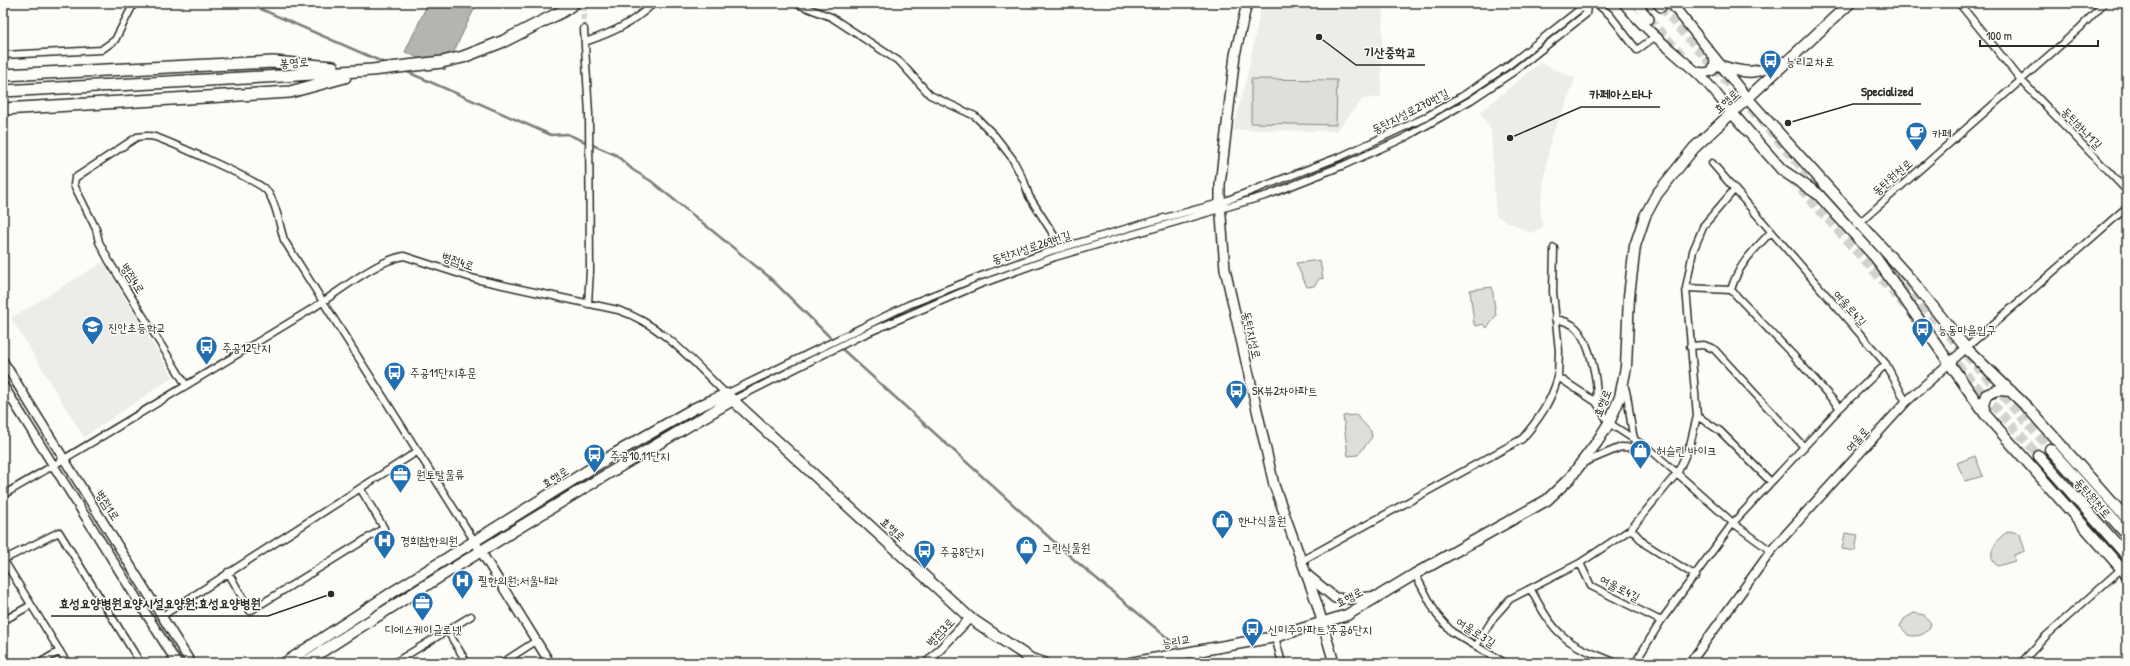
<svg xmlns="http://www.w3.org/2000/svg" width="2130" height="666" viewBox="0 0 2130 666" font-family="'Patrick Hand','Poor Story',sans-serif">
  <style>
    .built { fill: #edece8 }
    .green { fill: #dfdeda; stroke: #858482 }
    .water { fill: #b5b4b1; stroke: #7e7d7b }
    .lines { fill: none; stroke-linecap: round; stroke-linejoin: round }
    .stream { stroke: #7e7d7b; stroke-width: 2.5 }
    .minor-tunnel { stroke: #d3d2ce; stroke-width: 6; stroke-dasharray: 6 3; stroke-linecap: butt }
    .secondary-tunnel { stroke: #d3d2ce; stroke-width: 9; stroke-dasharray: 9 4.5; stroke-linecap: butt }
    .minor-casing { stroke: #2b2b2b; stroke-width: 9 }
    .tertiary-casing { stroke: #2b2b2b; stroke-width: 11 }
    .secondary-casing { stroke: #2b2b2b; stroke-width: 12 }
    .primary-casing { stroke: #2b2b2b; stroke-width: 13 }
    .trunk-casing { stroke: #2b2b2b; stroke-width: 14 }
    .minor { stroke: #fdfcf7; stroke-width: 6 }
    .tertiary { stroke: #fdfcf7; stroke-width: 8 }
    .secondary { stroke: #fdfcf7; stroke-width: 9 }
    .primary { stroke: #fdfcf7; stroke-width: 10 }
    .trunk { stroke: #fdfcf7; stroke-width: 11 }
    .labels { text-anchor: middle; dominant-baseline: central; stroke-width: 3; stroke-linejoin: round; paint-order: stroke }
    .poi-label { font-size: 12px; fill: #2b2b2b; stroke: #fdfcf7; text-anchor: start }
    .street-label { font-size: 12px; fill: #2b2b2b; stroke: #fdfcf7 }
    .leader { fill: none; stroke: #2b2b2b; stroke-width: 1.5 }
    .callout-dot { fill: #2b2b2b; stroke: #fdfcf7; stroke-width: 1.5 }
    .callout-label { font-size: 13px; text-anchor: middle; font-weight: bold; fill: #2b2b2b; stroke: #fdfcf7; stroke-width: 3; stroke-linejoin: round; paint-order: stroke }
  </style>
  <rect width="100%" height="100%" fill="#fdfcf7"/>
  <filter id="ink" filterUnits="userSpaceOnUse"><feTurbulence type="fractalNoise" baseFrequency=".025" numOctaves="2"/><feDisplacementMap in="SourceGraphic" scale="8" xChannelSelector="R" yChannelSelector="G"/><feConvolveMatrix kernelMatrix="1 2 1 2 8 2 1 2 1" color-interpolation-filters="sRGB"/></filter>
  <g filter="url(#ink)">
    <path class="built" d="M1262,3H1383L1381,97L1363,99L1336,131L1233,130L1246,80Z
      M1540,63L1575,78L1566,105L1551,136L1540,208L1543,227L1531,233L1496,216L1491,131L1480,112Z
      M103,262L173,377L84,437L11,318Z"/>
    <path class="green" d="M1251,79L1337,80L1336,125L1251,123Z
      M1320,260L1323,279L1320,278L1314,286L1307,287L1296,263Z
      M1492,287L1496,316L1487,328L1483,324L1477,326L1474,324L1470,290Z
      M1356,415L1371,431L1372,437L1358,455L1348,456L1343,416Z
      M1975,456L1983,476L1965,481L1957,463Z
      M2010,531L2020,534L2025,551L2014,555L2015,561L1998,566C1983,557 1998,535 2010,531Z
      M1845,533L1858,535L1855,551L1842,549Z
      M1914,613L1924,615L1931,623C1929,634 1918,638 1908,635L1900,626L1904,619Z"/>
    <path class="water" d="M428,3H477L445,70L405,52Z"/>
    <g class="lines">
      <path class="stream" d="M247,3L387,64
        M403,70L551,135L567,134L616,155L633,170L651,181L768,276L842,349L1072,558L1177,646"/>
      <path class="minor-tunnel" d="M584,29V3"/>
      <path class="secondary-tunnel" d="M1661,7L1840,211
        M1649,19L1683,56
        M1792,179L1905,306
        M1877,254L2050,449
        M1948,354L2039,456"/>
      <defs>
        <path id="minor" d="M795,3L831,17L900,62L930,95L975,116L995,136L1012,158L1024,181L1029,196L1062,248
          M1596,3L1610,15L1637,50L1656,36
          M1959,3L2021,80L2127,191
          M584,29L589,114L590,270L588,304
          M585,42C614,32 631,24 654,3
          M3,55L101,50L115,40L134,3
          M1712,163L1886,364L1906,402
          M1857,225L2080,28L2104,3
          M1770,233C1753,251 1738,265 1731,290L1792,354L1840,408
          M1554,248L1553,292L1559,351L1558,377L1596,402L1609,423L1652,451L1733,523L1771,551
          M1686,288L1731,290
          M1555,319C1564,321 1571,322 1577,329C1590,343 1599,384 1596,402
          M1690,346L1704,345L1714,349L1804,447
          M1966,348L2127,207
          M1624,384C1630,401 1629,420 1634,438
          M186,385L109,261L99,242L96,229L74,185L75,178L137,137C143,136 149,135 155,137C170,142 261,182 267,191C277,205 279,224 284,240L475,542
          M733,400L858,337L978,285L1055,257L1268,195L1344,165L1404,138L1471,100L1513,72L1586,14L1587,7
          M1697,416L1720,431L1771,482
          M1583,463L1621,447L1646,448
          M3,495C106,435 208,372 310,310C337,294 374,261 404,256L475,279L618,310C662,324 694,363 726,394L908,305L981,276L1054,250L1142,224L1220,203L1342,156L1424,118L1464,95L1509,65L1580,9L1587,7L1592,3
          M1631,529L1645,544L1696,576
          M3,559L67,663
          M3,560L59,532L138,659V663
          M1301,561L1522,439C1539,419 1551,402 1558,377
          M1580,563L1591,586L1661,621
          M228,572L250,611L384,528L360,488
          M1415,574L1437,615L1452,632L1505,663
          M1531,590C1540,606 1549,624 1563,636C1577,649 1599,655 1616,663
          M162,616L418,451
          M3,621L31,605
          M447,630L467,663
          M1275,637L1282,663
          M1476,646L1494,617L1510,599L1580,563L1631,529L1678,472L1690,445L1697,416L1686,288L1693,251L1704,225L1734,190
          M39,663L60,651
          M394,663L471,616
          M502,663L536,641
          M1635,663L1661,621L1733,523L1840,408L1886,364
          M2021,663L2046,636L2121,569"/>
        <path id="tertiary" d="M3,361L191,663
          M3,385L177,663
          M475,542L550,663
          M1193,652L1198,663
          M927,663L970,618
          M1690,663L1771,551L1906,402L1966,348"/>
        <path id="secondary" d="M1247,3L1235,55L1220,185V203L1225,269L1274,485L1317,604L1334,663
          M1624,3C1644,29 1670,49 1695,71C1709,83 1720,99 1732,113
          M1636,3L1649,19
          M1657,3L1661,7
          M1671,3L1747,98
          M1696,72C1710,74 1717,72 1714,57
          M1307,575L1335,598L1351,599L1378,596"/>
        <path id="primary" d="M1721,66C1749,75 1757,73 1783,62
          M1747,98L1913,282L1966,348L2028,408L2127,519
          M1732,113L1782,170L1818,194L1876,258L1985,414L2127,575
          M1985,412L1983,405L1986,395L1998,390L2011,391
          M2050,449L2127,535
          M2039,456L2127,556
          M285,663L396,590L616,453L693,409L726,394L970,618L1031,659L1044,663
          M304,663C445,572 588,484 733,400
          M1130,663L1275,637L1347,615L1415,574L1547,500L1570,478L1597,442L1609,423L1620,397L1626,367L1629,296L1635,246L1645,216L1657,194L1694,148L1850,3"/>
        <path id="trunk" d="M3,75L273,62L333,67
          M3,91L282,76L372,70L442,62L463,57L504,41L563,11L574,3
          M3,109L290,92L345,77"/>
      </defs>
      <use href="#minor" class="minor-casing"/>
      <use href="#tertiary" class="tertiary-casing"/>
      <use href="#secondary" class="secondary-casing"/>
      <use href="#primary" class="primary-casing"/>
      <use href="#trunk" class="trunk-casing"/>
      <use href="#minor" class="minor"/>
      <use href="#tertiary" class="tertiary"/>
      <use href="#secondary" class="secondary"/>
      <use href="#primary" class="primary"/>
      <use href="#trunk" class="trunk"/>
    </g>
  </g>
  <defs>
    <symbol id="bus-pin" viewBox="-11 -11 22 30"><path d="M0 17L-7.5 6A9.5 9.5 0 1 1 7.5 6Z" fill="#1f6fb2" stroke="#fdfcf7"/><path d="M-5-6H5V4H4V6H2V4H-2V6H-4V4H-5ZM-3.5-4V0h7V-4ZM-3.5 1.2v1.5H-2V1.2ZM2 1.2v1.5H3.5V1.2Z" fill="#fff"/></symbol>
    <symbol id="cafe-pin" viewBox="-11 -11 22 30"><path d="M0 17L-7.5 6A9.5 9.5 0 1 1 7.5 6Z" fill="#1f6fb2" stroke="#fdfcf7"/><path d="M-5.5-4.5H6V0H3Q3 3.5 0 3.5H-2.5Q-5.5 3.5-5.5 0ZM3-3.2v2h1.7v-2ZM-6 4.5H4V6H-6Z" fill="#fff"/></symbol>
    <symbol id="school-pin" viewBox="-11 -11 22 30"><path d="M0 17L-7.5 6A9.5 9.5 0 1 1 7.5 6Z" fill="#1f6fb2" stroke="#fdfcf7"/><path d="M0-5L7-2L0 1L-7-2ZM-4 1L0 2.5L4 1V4Q0 6-4 4Z" fill="#fff"/></symbol>
    <symbol id="shop-pin" viewBox="-11 -11 22 30"><path d="M0 17L-7.5 6A9.5 9.5 0 1 1 7.5 6Z" fill="#1f6fb2" stroke="#fdfcf7"/><path d="M-5-2.5h2.3a2.7 3.5 0 0 1 5.4 0H5L5.5 6h-11ZM-1.5-2.5h3a1.5 2.3 0 0 0-3 0Z" fill="#fff"/></symbol>
    <symbol id="office-pin" viewBox="-11 -11 22 30"><path d="M0 17L-7.5 6A9.5 9.5 0 1 1 7.5 6Z" fill="#1f6fb2" stroke="#fdfcf7"/><path d="M-6-3h4V-5.5h4V-3h4V5H-6ZM-1-4.5V-3h2v-1.5ZM-6 0V1H6V0Z" fill="#fff"/></symbol>
    <symbol id="hospital-pin" viewBox="-11 -11 22 30"><path d="M0 17L-7.5 6A9.5 9.5 0 1 1 7.5 6Z" fill="#1f6fb2" stroke="#fdfcf7"/><path d="M-5-5h3v3.5h4V-5h3V5h-3V1.5h-4V5h-3Z" fill="#fff"/></symbol>
  </defs>
  <g fill-rule="evenodd">
    <use href="#bus-pin" x="1758" y="48" width="25" height="34"/>
    <use href="#cafe-pin" x="1904" y="120" width="25" height="34"/>
    <use href="#school-pin" x="80" y="314" width="25" height="34"/>
    <use href="#bus-pin" x="1910" y="316" width="25" height="34"/>
    <use href="#bus-pin" x="194" y="334" width="25" height="34"/>
    <use href="#bus-pin" x="382" y="360" width="25" height="34"/>
    <use href="#bus-pin" x="1224" y="378" width="25" height="34"/>
    <use href="#shop-pin" x="1628" y="438" width="25" height="34"/>
    <use href="#bus-pin" x="582" y="442" width="25" height="34"/>
    <use href="#office-pin" x="388" y="462" width="25" height="34"/>
    <use href="#shop-pin" x="1210" y="508" width="25" height="34"/>
    <use href="#hospital-pin" x="372" y="528" width="25" height="34"/>
    <use href="#shop-pin" x="1014" y="534" width="25" height="34"/>
    <use href="#bus-pin" x="912" y="538" width="25" height="34"/>
    <use href="#hospital-pin" x="450" y="568" width="25" height="34"/>
    <use href="#office-pin" x="410" y="590" width="25" height="34"/>
    <use href="#bus-pin" x="1240" y="616" width="25" height="34"/>
  </g>
  <g class="labels">
    <g class="poi-label">
      <text x="1786" y="61">능리교차로</text>
      <text x="1932" y="133">카페</text>
      <text x="108" y="327">진안초등학교</text>
      <text x="1938" y="329">능동마을입구</text>
      <text x="222" y="347">주공12단지</text>
      <text x="410" y="372">주공11단지후문</text>
      <text x="1252" y="390">SK뷰2차아파트</text>
      <text x="1656" y="450">허슬린 바이크</text>
      <text x="610" y="455">주공10.11단지</text>
      <text x="416" y="474">원토탈물류</text>
      <text x="1238" y="520">한나식물원</text>
      <text x="400" y="540">경희참한의원</text>
      <text x="1042" y="547">그린식물원</text>
      <text x="940" y="551">주공8단지</text>
      <text x="478" y="580">필한의원;서울내과</text>
      <text x="423" y="629" text-anchor="middle">디에스케이글로넷</text>
      <text x="1268" y="629">신미주아파트.주공6단지</text>
    </g>
    <g class="street-label">
      <text transform="translate(294 62) rotate(-4)">봉영로</text>
      <text transform="translate(1726 101) rotate(-43)">효행로</text>
      <text transform="translate(1410 111) rotate(-27)">동탄지성로270번길</text>
      <text transform="translate(2082 128) rotate(46)">동탄하나1길</text>
      <text transform="translate(1892 177) rotate(-41)">동탄원천로</text>
      <text transform="translate(1031 247) rotate(-18)">동탄지성로269번길</text>
      <text transform="translate(458 261) rotate(19)">병점4로</text>
      <text transform="translate(133 278) rotate(58)">병점4로</text>
      <text transform="translate(1850 308) rotate(49)">여울로4길</text>
      <text transform="translate(1252 335) rotate(77)">동탄지성로</text>
      <text transform="translate(1602 403) rotate(-68)">효행로</text>
      <text transform="translate(1857 439) rotate(-48)">여울로</text>
      <text transform="translate(555 477) rotate(-32)">효행로</text>
      <text transform="translate(2093 498) rotate(49)">동탄원천로</text>
      <text transform="translate(108 505) rotate(58)">병점1로</text>
      <text transform="translate(893 529) rotate(43)">효행로</text>
      <text transform="translate(1620 588) rotate(28)">여울로4길</text>
      <text transform="translate(1349 597) rotate(-27)">효행로</text>
      <text transform="translate(940 632) rotate(-46)">병점3로</text>
      <text transform="translate(1476 632) rotate(33)">여울로3길</text>
      <text transform="translate(1176 641) rotate(-10)">능리교</text>
    </g>
  </g>
  <path class="leader" d="M1319 37L1356 65H1425M1788 123L1853 104H1921M1510 138L1581 107H1660M331 594L268 616H51"/>
  <g class="callout-dot">
    <circle cx="1319" cy="37" r="4"/>
    <circle cx="1788" cy="123" r="4"/>
    <circle cx="1510" cy="138" r="4"/>
    <circle cx="331" cy="594" r="4"/>
  </g>
  <g class="callout-label">
    <text x="1390" y="57">기산중학교</text>
    <text x="1887" y="96">Specialized</text>
    <text x="1621" y="99">카페아스타나</text>
    <text x="160" y="608">효성요양병원요양시설요양원;효성요양병원</text>
  </g>
  <rect width="2130" height="666" fill="none" stroke="#fdfcf7" stroke-width="16"/>
  <rect x="8" y="8" width="2114" height="650" fill="none" stroke="#2b2b2b" stroke-width="1.5" filter="url(#ink)"/>
  <path d="M1980 40v6h118v-6" fill="none" stroke="#2b2b2b" stroke-width="2"/>
  <text x="1986" y="40" font-size="12" fill="#2b2b2b" stroke="#fdfcf7" stroke-width="3" paint-order="stroke">100 m</text>
</svg>
